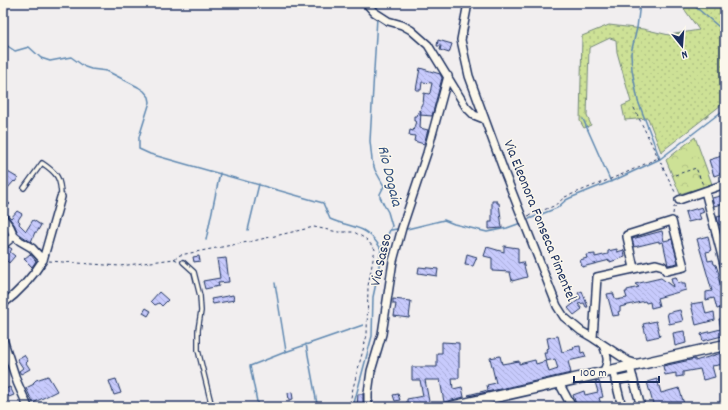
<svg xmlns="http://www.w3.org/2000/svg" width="728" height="410" viewBox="0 0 728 410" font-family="Dekko,sans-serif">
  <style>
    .grass { fill: url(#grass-dots); stroke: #74887a }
    .park { fill: url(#park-crowns); stroke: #74887a }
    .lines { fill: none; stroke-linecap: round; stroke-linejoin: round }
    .stream { stroke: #5d87b0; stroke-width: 1.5 }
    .building { fill: url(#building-back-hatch); stroke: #1b2f5e }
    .service-casing { stroke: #1b2f5e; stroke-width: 6 }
    .minor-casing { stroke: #1b2f5e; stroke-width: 10 }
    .primary-casing { stroke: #1b2f5e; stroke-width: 13 }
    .path { stroke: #1b2f5e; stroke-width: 1; stroke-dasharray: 3 3; stroke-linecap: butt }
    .service { stroke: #fbf7ec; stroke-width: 3.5 }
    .minor { stroke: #fbf7ec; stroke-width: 7 }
    .primary { stroke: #fbf7ec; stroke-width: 10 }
    .labels { text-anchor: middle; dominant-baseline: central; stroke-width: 3; stroke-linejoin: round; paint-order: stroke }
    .street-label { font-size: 15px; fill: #1b2f5e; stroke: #fbf7ec }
    .water-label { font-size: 16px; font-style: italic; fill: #365480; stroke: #fbf7ec }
  </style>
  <defs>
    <pattern id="grass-dots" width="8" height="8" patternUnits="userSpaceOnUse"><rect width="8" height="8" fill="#cde196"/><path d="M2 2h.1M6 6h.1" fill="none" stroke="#afc184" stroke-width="1.8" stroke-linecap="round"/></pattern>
    <pattern id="park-crowns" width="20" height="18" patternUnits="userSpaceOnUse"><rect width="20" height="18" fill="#cde196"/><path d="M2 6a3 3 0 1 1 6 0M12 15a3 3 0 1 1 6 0" fill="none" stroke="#afc184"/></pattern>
    <pattern id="building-back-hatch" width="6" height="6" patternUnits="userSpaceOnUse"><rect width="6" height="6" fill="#c7cafc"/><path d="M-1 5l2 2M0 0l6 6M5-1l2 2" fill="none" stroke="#aaaeda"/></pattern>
  </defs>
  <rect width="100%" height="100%" fill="#f1eeef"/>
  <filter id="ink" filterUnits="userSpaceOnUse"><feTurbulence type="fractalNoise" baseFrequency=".025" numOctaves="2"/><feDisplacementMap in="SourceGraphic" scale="8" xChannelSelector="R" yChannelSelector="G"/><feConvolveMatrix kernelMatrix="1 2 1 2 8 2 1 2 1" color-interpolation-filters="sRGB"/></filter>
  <g filter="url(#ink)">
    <path class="grass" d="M680,3H725V102L661,152L648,118L625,120L622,106L631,102L617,52L616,40L610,38L589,48L587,116L591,125L584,128L580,121L582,36L609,25L643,29L669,35L699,30Z"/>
    <path class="park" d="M695,137L712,184L680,194L666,160Z"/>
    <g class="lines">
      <path class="stream" d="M375,3L377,5L378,12
        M640,3L637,28L631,53L632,70L638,101L660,159
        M691,3L725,32
        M3,43L15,51L29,47L41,58L50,61L71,57L85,67L91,69L107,71L138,87L144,91L149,97L150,102L139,137V149L150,154L323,203L330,219C353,229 367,224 381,249
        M583,119L611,182
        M529,219L557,208L566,200L570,198L617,179L660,159L725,109
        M407,229L444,220L454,224L487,232L507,228L518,224
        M248,230L259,184
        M391,230L397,229
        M206,240L220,173
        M275,283L286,351
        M306,344L317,404
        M258,407L250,366L288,351L363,325
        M353,407L372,336L373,297L378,274L381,249L392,226L388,212L384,205L380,197V194L384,186L375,170L372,160L370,141L377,17"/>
    </g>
    <path class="building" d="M438,40L452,44L449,53L440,50L441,46H437Z
      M420,68L440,74L442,78L432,116L420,115L421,105H423L424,93L429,94L430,93L432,83L422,82L421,90H416Z
      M419,110L421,111L420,128L428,130L424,144L414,141L415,136L409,135L410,130L413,131L416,121H414V116H417Z
      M725,155V172L714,176L709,160Z
      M6,171L18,178L15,182L14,181L7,189L3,186V175Z
      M724,195L725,203L714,206L712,198Z
      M5,199L10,204L7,207L3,204Z
      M492,201H497V203H499L502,228L489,229V222H492Z
      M702,207L704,212L699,214L701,219L688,222L685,212Z
      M3,211L11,218L17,211L22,214L18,220L20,222L19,224L26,231L33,220L41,225L37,232H35L31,242L18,233L14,224L7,215L3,213Z
      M725,215V224L719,225L717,217Z
      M662,231L664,241L672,239L678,263L668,265L663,242L659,243V241L634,247L632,239Z
      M708,236L711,251L706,252L708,261L713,260L714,264L716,265L719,274L718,277L725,296V307L717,309L714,298L706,300V292L712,291L697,239Z
      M504,246L518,248V263L523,262L527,277L512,281L510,272L492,271V258L484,256L487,247L504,252Z
      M9,247L12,249L10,252L15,256L9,263L3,257V250Z
      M617,249V252L624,250L625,257L610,262V260L582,267L580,260L587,258L586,255L595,254V257L608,254V251Z
      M30,254L36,261L32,267L24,259Z
      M467,254L477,257L473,266L465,265Z
      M199,256L200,261L194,262L193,257Z
      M226,258L229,282L218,283L219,286L205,289L203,281L220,278L217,259Z
      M419,267L438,269L437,276L418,273Z
      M676,277L678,283L682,282V284H685L686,290L657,298L659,306L651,308L650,302L646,303L645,301L620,307V311L618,312L619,315L613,316L607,294L613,293L616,300L627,298L625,292H627V290L639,287L635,284L661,278L673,287L671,278Z
      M582,291L588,307H586L584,303L578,304L582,309L574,315L568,308L581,298L578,293Z
      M159,292L168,300L162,306L159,303L155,305L151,301Z
      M233,295L234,300L213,304L211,299Z
      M393,299L411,301L409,318L394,316L396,304H393Z
      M703,302L706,314L714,312L715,320L696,325L691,304Z
      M146,308L151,311L148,316L143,313Z
      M680,310L683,321L669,324L667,313Z
      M725,318V339H723L722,336L703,341L701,334L721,329L719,319Z
      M656,321L660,336L647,339L643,324Z
      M684,331L686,343L675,346L673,333Z
      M558,336L562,352L574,349L573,347L580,346L581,353L584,352L586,357L568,361L571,373L469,396L468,395L488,390L487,385L496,383L490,358L500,356L502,364L519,361V364L535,360L536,364L546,361L549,372L558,369L555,359L546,361L544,353H547L546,349L549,348L547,338Z
      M442,342L459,343V378H452L453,389L462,387L464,397L444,402L440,380H425L430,407H407V399L423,396L420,380H412V367H437V353H442Z
      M725,352V364L712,366L715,377L703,380L700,369L683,372V376L676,377V373L665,375L663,366L695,359V361Z
      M24,355L28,361L26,363L30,369L21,374L19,371L23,368L17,359Z
      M48,376L57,391L33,403L26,388L34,384L33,383L36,380Z
      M116,379L121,393L114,395L109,381Z
      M657,379L661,393L679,388L685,407H654L647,382Z
      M599,381L603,397L599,398L602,407H577L573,395L584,391L585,395L598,392L595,382Z
      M10,387L14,395L9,397L8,395L4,396L3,390Z
      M292,392L293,399L289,400L288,393Z
      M358,394H363V407H357Z
      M398,394L400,400L395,401L393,395Z"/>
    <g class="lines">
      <defs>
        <path id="service" d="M24,188L42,163C57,173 61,178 61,197
          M183,262L194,272L200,296L201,311L198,330V350L212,407"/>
        <path id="minor" d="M366,3L374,12L388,21L402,25L411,30L428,45L466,107L474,115L484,119
          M468,3L461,40L469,76L505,174L557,306L564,317L581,331L593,338L628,361L637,364
          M705,191L725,268
          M679,200L725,184
          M3,218L10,227L14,236L20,241L32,248L43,260
          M3,245L14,236
          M3,304C18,293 33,276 43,260L61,197
          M593,338L597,277L656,264L663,266L666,271L684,267L672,221L627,235V237L634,268
          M3,339L17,382L28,407
          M603,345C608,358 609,361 603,373
          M630,367L641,407
          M613,371L622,407
          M615,381L633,377
          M559,383L572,407
          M368,407V393L371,371L382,334L393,261L402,228L427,153L448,76"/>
        <path id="primary" d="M451,407L725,345"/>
      </defs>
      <use href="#service" class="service-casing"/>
      <use href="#minor" class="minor-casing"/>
      <use href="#primary" class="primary-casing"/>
      <path class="path" d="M634,108L676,194
        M675,175L696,168L703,185
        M673,214L674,207L678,206
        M528,216L554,206L565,197L623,174L658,158
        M174,259L180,255L253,241L314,227L338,232H354L366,239L375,249L368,286L367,335L353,388L349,407
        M49,261L120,266L174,259L179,261"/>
      <use href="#service" class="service"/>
      <use href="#minor" class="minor"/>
      <use href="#primary" class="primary"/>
    </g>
  </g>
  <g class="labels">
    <g class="street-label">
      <text transform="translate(539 221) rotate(68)">Via Eleonora Fonseca Pimentel</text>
      <text transform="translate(382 260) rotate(-77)">Via Sasso</text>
    </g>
    <g class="water-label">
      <text transform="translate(389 176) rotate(76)">Rio Dogaia</text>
    </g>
  </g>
  <rect width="728" height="410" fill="none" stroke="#fbf7ec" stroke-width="16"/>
  <rect x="8" y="8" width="712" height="394" fill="none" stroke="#1b2f5e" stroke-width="1.5" filter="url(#ink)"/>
  <g transform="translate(682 46) rotate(163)" stroke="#fbf7ec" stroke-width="3" paint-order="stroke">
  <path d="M0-3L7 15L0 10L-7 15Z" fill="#1b2f5e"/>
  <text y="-6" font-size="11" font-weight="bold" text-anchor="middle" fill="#1b2f5e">N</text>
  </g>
  <path d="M574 376v6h85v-6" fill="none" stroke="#1b2f5e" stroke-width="2"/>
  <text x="580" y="376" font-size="12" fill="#1b2f5e" stroke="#fbf7ec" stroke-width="3" paint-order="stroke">100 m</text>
</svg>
